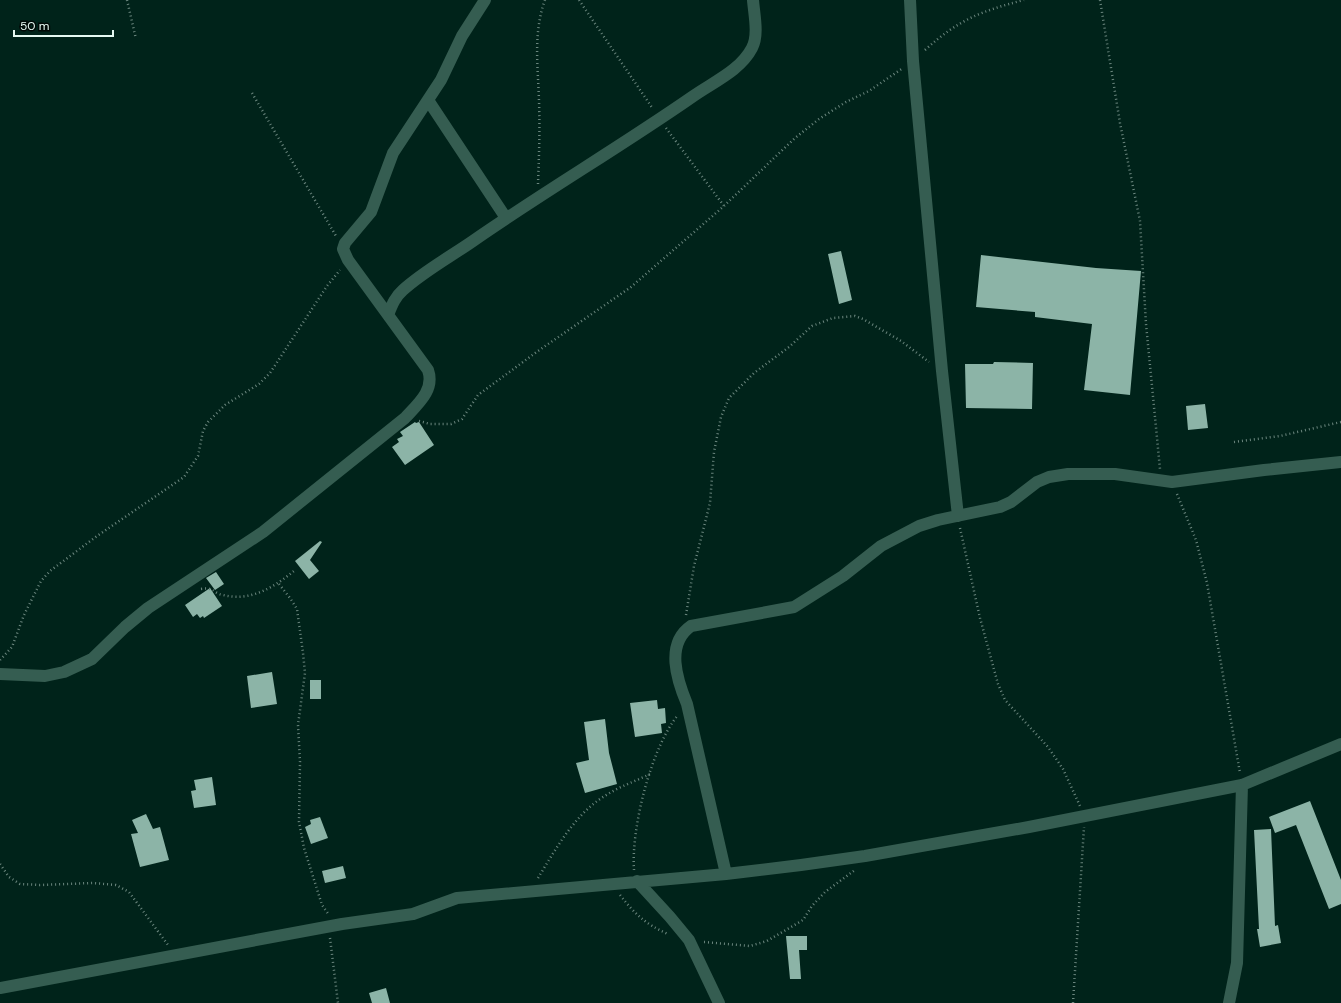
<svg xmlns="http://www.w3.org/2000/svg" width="1341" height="1003" viewBox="0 0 1341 1003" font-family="'DM Sans',sans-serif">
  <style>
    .building { fill: #8cb4a7 }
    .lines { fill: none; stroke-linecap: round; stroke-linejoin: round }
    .path { stroke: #6a867e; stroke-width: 2.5; stroke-dasharray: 1 3; stroke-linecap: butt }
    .minor { stroke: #355d51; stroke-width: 12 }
  </style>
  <rect width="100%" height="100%" fill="#00231a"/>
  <path class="building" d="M841,251L852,300L839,304L828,254Z
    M981,255L1096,268L1141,271L1130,395L1084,390L1092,324L1035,317V312L976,307Z
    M994,362L1033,363L1032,409L966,408L965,364H993Z
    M1205,404L1208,428L1188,430L1186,406Z
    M415,422L416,423L419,422L434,445L405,465L392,447L399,442L397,439L403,436L400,432Z
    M320,541L322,542L310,560L319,571L309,579L295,561Z
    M216,572L224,584L215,590L206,578Z
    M210,588L222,606L204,618L203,616L200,618L197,614L193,617L185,605Z
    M272,672L277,704L251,708L247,676Z
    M310,680H321V699H310Z
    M657,700L658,709L665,708L666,723L661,724L662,733L635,737L630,703Z
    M605,719L609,753L617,784L585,793L576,763L589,760L584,722Z
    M212,777L216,805L194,808L191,791L196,790L194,780Z
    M1310,801L1341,880V904L1329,909L1296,825L1275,833L1269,817Z
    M146,814L153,829L160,827L169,860L140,867L131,834L138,833L132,820Z
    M320,817L328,838L311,844L305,827L311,824L310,820Z
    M1271,829L1275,926L1278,925L1281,943L1260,947L1257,929H1259L1254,830Z
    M343,866L346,878L325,883L322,871Z
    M786,936H807V950H799L801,979H790Z
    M386,988L390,1003H372L369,993Z"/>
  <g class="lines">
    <path class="path" d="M127,0L136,39
      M579,0L653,109
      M1100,0L1120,123L1140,221L1146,324L1160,469
      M925,50C958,20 981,11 1024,0
      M252,93L336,236
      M666,128L724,206
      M538,184C539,156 540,129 539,101C538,66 533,33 545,0
      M419,421L430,424H451L462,419L478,395L538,351L631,287L724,206L795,138L819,119L846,102L869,91L903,68
      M1234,442L1280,436L1341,422
      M1177,494L1196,540L1207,583L1240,773
      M960,528L980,618L998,684L1005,700L1048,747L1063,769L1080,806
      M279,584L290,598L297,609L303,653L305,673L298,725L300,762L299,822L304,848L322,905L329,915
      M201,589C215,587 212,593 223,595C251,602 274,587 294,571
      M686,615L694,566L710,503L714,452L721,417L729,398L754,373L789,347L812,326L833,318L855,316L863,319L901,341L929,362
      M0,660L12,647L24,615L41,581L50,571L97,536L184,477L198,456L203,431L208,422L225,405L259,384L270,373L327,286L340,270
      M0,864L9,877L20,884L40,885L93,883L116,885L129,892L168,945
      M634,870C631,828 651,748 678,715
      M538,878C557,847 576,812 608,794C621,786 636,781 650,774
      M620,895C635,914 645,924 668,934
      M330,938L338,1003
      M704,942L750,946L767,941L803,920L812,906L825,892L855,870
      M1073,1003L1084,827"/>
    <path class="minor" d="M910,0L913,61L942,371L958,516
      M428,100L506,218
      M388,315C392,305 395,297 403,290C424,271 450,257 473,241C545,191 620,147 692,97C713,82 740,71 752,48C759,35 754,14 753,0
      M0,674L45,676L64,672L92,659L125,627L148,608L263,532L405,418C418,404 435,390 428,370L348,260L343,249L345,243L371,212L393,153L441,80L462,36L485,0
      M726,874L687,704C677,680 665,644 691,626L794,607L843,576L881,546L919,526L938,520L1000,507L1011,502L1037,482L1049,477L1068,474H1115L1172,482L1264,470L1341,462
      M637,881L670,917L689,940L719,1003
      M0,988L342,924L413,914L457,898L726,874L801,865L865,856L1029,827L1242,785L1341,744
      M1229,1003L1237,963L1242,785"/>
  </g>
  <path d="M14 30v6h99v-6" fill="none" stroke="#e5f9f2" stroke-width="2"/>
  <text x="20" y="30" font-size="12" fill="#e5f9f2" stroke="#000906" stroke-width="3" paint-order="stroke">50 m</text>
</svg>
